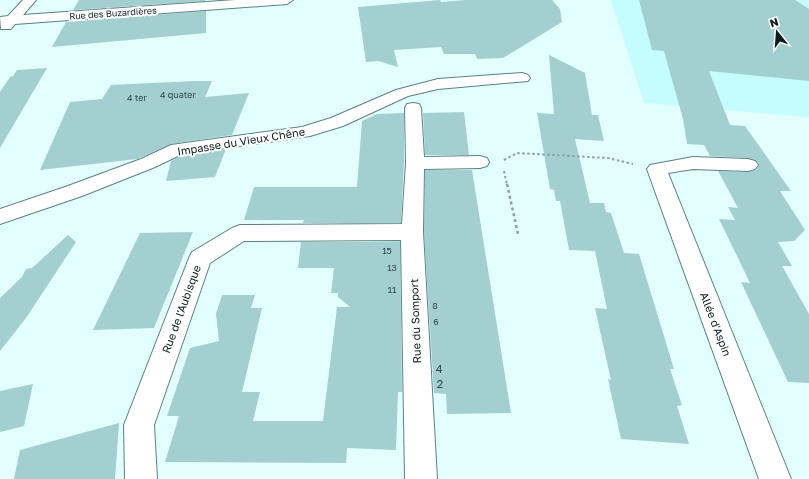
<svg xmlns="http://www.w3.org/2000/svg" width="809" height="479" viewBox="0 0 809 479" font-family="'Golos Text',sans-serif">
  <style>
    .built { fill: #c5fcfd }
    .building { fill: #a4cfd0 }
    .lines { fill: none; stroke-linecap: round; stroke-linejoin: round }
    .minor-casing { stroke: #598283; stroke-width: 2 }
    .path-far1 { stroke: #8aa1a1; stroke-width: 2; stroke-dasharray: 2.5 2.5; stroke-linecap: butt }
    .path { stroke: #8aa1a1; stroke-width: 2.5; stroke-dasharray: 3 3; stroke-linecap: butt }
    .minor { fill: #fff; fill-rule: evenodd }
    .labels { text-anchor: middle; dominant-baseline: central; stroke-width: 4; stroke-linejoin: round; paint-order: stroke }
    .far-street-label { font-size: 9px; fill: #0b1c1c; stroke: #fff }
    .number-label { font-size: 9px; fill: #314949 }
    .street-label { font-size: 11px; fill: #0b1c1c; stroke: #fff }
    .near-number-label { font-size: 11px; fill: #314949 }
  </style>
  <rect width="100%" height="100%" fill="#e3fefe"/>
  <path class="built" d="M611,0H809V117L644,103Z"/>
  <path class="building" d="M79,0H205V1L73,10Z
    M440,0L441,2L465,0H552L560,9L562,22L503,58L477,59L475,54H444L441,47L394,50L398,67L378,61L366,62L358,7Z
    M639,0H795L809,9V81L709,71L730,125L745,126L791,191H780L805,230L794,241L778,242L792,266H782L809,314V383L788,382L741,282L750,283L719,219L735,220L728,207L738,208L718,171L748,172L756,170L759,164L755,160L748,158L710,156L704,145L687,144L683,119L664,51L652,50Z
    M206,11V33L52,47L66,22Z
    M549,55L585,73L592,115H598L604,141L575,139L590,203H604L606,212L611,213L624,253L639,254L674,369H670L682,405L677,406L689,444L621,439L608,379L611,380L595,308L607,309L595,251L569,250L560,201H556L554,190L550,189L537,113L554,114Z
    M47,68L0,148V92L10,77L13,76L17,70Z
    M194,81H212L205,97L249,93L232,135L171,144L137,159L40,170L70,102L102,99L111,85Z
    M464,112L469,155H425L423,113Z
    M404,113V163L401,223H303L304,220H244L254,187H357L362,121L377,114Z
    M226,149L215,177L166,181L171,161L182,155Z
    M425,170H472L511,413L447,414L446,394L434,393L424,232Z
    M193,232L154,328L93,330L140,233Z
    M68,235L76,242L26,318L0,351V298L22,277L26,269L32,268Z
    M301,242H400L402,392H398L396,450L347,448L346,463L165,462L179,416H167L190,348L219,341L216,314L222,295H255L251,308H262L242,392H260L253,421H323L337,307H350L338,297V293H331L334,268H298Z
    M33,384L24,426L0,432V391Z
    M119,423L115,479H14L20,450Z"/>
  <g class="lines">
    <defs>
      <path id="minor" d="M23,0H36L23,15L235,0H293L287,4L15,24L11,29H1L0,17L8,16Z
        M522,73L528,75L530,78L528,81L438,89L408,96L343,126L310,136L182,154L155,167L82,196L0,224V209L68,186L141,159L171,145L302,127L331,118L396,90L438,79Z
        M413,103L419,104L421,108L424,157L480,156L487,158L489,162L487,166L480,168L424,169L423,232L437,479H405L401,240L244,241L210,263L154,425L157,479H125L124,425L189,258L192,252L232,228L240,225L402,224L406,163L405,108L407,104Z
        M693,157L748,159L755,161L758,165L755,169L748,171L693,169L668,173L791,479H759L647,169L650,165Z"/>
    </defs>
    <use href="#minor" class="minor-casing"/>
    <path class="path-far1" d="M504,160L517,153L608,158L633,164
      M504,171L507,185"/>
    <path class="path" d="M507,184L518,234"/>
    <use href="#minor" class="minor"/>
  </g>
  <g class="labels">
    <g class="far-street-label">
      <text transform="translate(113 13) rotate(-4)">Rue des Buzardières</text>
    </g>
    <g class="number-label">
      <text x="178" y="94">4 quater</text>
      <text x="137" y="97">4 ter</text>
      <text x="387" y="250">15</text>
      <text x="392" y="267">13</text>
      <text x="392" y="289">11</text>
      <text x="435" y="305">8</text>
      <text x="436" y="321">6</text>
    </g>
    <g class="street-label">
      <text transform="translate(241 141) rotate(-9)">Impasse du Vieux Chêne</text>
      <text transform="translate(181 309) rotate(-70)">Rue de l'Aubisque</text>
      <text transform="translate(415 321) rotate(-92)">Rue du Somport</text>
      <text transform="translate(716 324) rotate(69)">Allée d'Aspin</text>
    </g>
    <g class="near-number-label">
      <text x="439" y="368">4</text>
      <text x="440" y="383">2</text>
    </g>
  </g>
  <g transform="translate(777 32) rotate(343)" stroke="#ffffff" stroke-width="3" paint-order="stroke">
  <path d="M0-3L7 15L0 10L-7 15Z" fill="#0b1c1c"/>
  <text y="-6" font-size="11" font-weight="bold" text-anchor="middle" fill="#0b1c1c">N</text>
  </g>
</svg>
